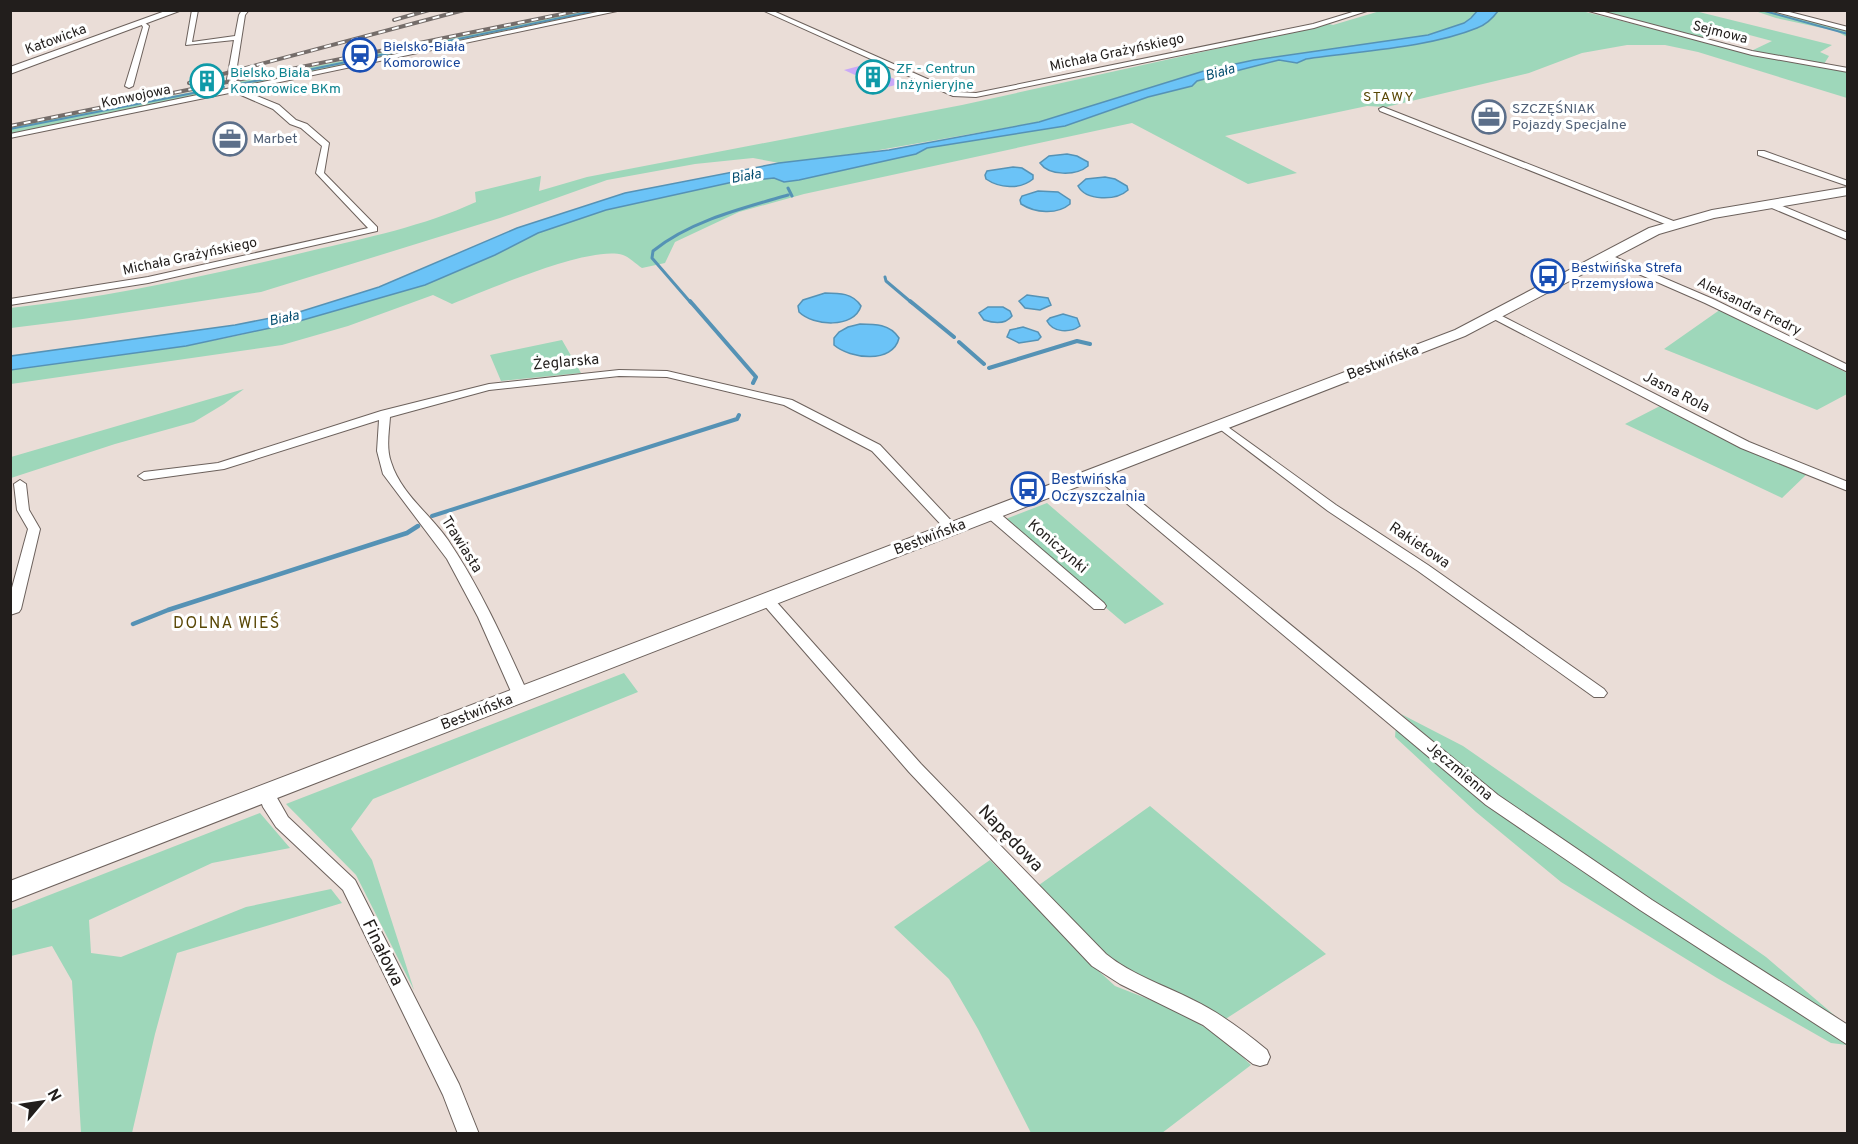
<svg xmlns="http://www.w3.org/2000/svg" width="1858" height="1144" viewBox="0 0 1858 1144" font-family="Overpass,sans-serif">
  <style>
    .green { fill: #9ed7ba }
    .water { fill: #6bc3f7; stroke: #5592b5; stroke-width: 1.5 }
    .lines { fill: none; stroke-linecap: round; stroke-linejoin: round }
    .stream-far3 { stroke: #5592b5; stroke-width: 2 }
    .stream-far2 { stroke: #5592b5; stroke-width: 3 }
    .stream-far1 { stroke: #5592b5; stroke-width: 4 }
    .stream { stroke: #5592b5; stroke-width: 4.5 }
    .building { fill: #caa9f7 }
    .street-casing { stroke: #6c615c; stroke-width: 2 }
    .secondary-casing { stroke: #6c615c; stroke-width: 2 }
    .street { fill: #fff; fill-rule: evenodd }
    .secondary { fill: #fff; fill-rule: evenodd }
    .rail-casing { stroke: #756d6a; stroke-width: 4 }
    .rail { stroke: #fff; stroke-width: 2; stroke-dasharray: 7; stroke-linecap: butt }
    .labels { text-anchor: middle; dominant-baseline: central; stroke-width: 6; stroke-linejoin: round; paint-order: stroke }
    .far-street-label { font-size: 14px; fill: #221e1c; stroke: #fff }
    .far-transit-label { font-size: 14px; fill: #164399; stroke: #fff; text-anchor: start }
    .far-culture-label { font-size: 14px; fill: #0d838f; stroke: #fff; text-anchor: start }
    .far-water-label { font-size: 14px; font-style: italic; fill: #064f71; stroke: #fff }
    .far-neighbourhood-label { font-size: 14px; letter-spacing: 1.5px; fill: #594705; stroke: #fff }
    .far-service-label { font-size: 14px; fill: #4e5e75; stroke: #fff; text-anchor: start }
    .street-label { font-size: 15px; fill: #221e1c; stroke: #fff }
    .transit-label { font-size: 15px; fill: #164399; stroke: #fff; text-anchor: start }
    .neighbourhood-label { font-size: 16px; letter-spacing: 1.5px; fill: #594705; stroke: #fff }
    .near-street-label { font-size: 18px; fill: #221e1c; stroke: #fff }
  </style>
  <rect width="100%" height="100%" fill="#eaddd7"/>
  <path class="green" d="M586,11H614L252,85H240L238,82Z
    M1380,11H1478L1471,18L1464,23L1428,35L1207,70L1039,122L862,153L779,163L753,158L695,164L607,180L500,218L261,292L83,319L11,328L10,308C112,297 211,275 310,251C366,238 424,226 476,202L475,192L541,176L539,191L587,177L962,105L1329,24L1333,25Z
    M1498,11H1582L1762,56L1847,72V98L1698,52L1665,45H1627L1582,53L1529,73L1386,107L1367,106L1225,136L1297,173L1248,184L1132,123L804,194L739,212L675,242L665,263L642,268C636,264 629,257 623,255C589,245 488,290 452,304L433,295L348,326L282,345L11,384L10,370L186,346L240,335L425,285L495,255L538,233L606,210L733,182L774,178L784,182L799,180L916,154L927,148L1086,119L1148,97L1192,86L1197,81L1279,60L1297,63L1306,59C1358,51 1428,48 1477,28C1485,25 1493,18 1498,11Z
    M1590,11H1695L1832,45L1820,52L1829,56L1824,64L1749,52L1772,41L1727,29L1704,40Z
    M1755,11H1768L1847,30V37L1836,31L1776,18Z
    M223,86L224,90L11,134V127Z
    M1721,309L1847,373V394L1817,410L1664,349Z
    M562,340L581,373L501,381L490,355Z
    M244,389L224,404L194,422L115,444L11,478V457Z
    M1660,406L1740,447L1807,474L1782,498L1625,424Z
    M1047,503L1164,604L1125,624L1003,520Z
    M624,673L638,692L373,799L351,829L372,860L414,990L356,875L286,804Z
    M1401,714L1463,746L1676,894L1766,957L1847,1026L1676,918L1499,797Z
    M1396,724L1847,1042V1045L1831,1043L1717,978L1561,882L1476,812L1395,737Z
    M1150,806L1326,954L1224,1020L1108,959L1039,885Z
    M260,813L290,848L212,863L89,920L91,953L121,957L246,907L331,889L342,903L177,953L155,1034L132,1133H81L72,981L52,946L11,956V910Z
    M990,860L1090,963L1115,986L1179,1011L1226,1041L1251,1065L1162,1133H1031L978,1029L949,979L894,927Z"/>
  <path class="water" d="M1478,10L1498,11C1493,18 1485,25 1477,28C1428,48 1358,51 1306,59L1297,63L1279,60L1197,81L1192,86L1148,97L1065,126L927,148L916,154L799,180L784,182L774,178L733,182L606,210L538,233L495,255L425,285L289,324L186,346L11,370V356L235,325L296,313L379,287L517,228L625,193L779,163L889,150L1039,122L1207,70L1254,60L1428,35L1464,23L1471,18Z
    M1067,154L1077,156L1088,162V166C1076,176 1049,176 1040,163L1049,156Z
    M1013,167L1022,168L1033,175V179C1020,190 999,188 986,179L985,175L987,171Z
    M1105,177L1115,179L1127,186L1128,190C1116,201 1086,201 1078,186L1086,179Z
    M1038,191L1058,192L1070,200V204C1057,215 1035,213 1021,204L1020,200L1022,196Z
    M825,293C839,293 853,293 861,306C854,329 813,326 799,312L798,306L803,300Z
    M1027,295L1048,298L1051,305L1040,310L1025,308L1019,301Z
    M988,307H1003L1010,311L1012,316C1005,325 993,323 984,320L979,313Z
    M1063,314L1077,318L1080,326C1070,333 1053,333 1047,321L1050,318Z
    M860,324C875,324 890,324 899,338C893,364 850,359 834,345V338L839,332L848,327Z
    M1023,327L1038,332L1041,337L1038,340L1019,343L1007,337L1010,330Z"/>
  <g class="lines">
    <path class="stream-far3" d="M1761,10L1848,34
      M240,84L599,10
      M10,129L224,87"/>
    <path class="stream-far2" d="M788,188L792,196
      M885,277L886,281L912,303
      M691,303L652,258L653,251C690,221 743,208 788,195"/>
    <path class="stream-far1" d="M690,301L756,377L753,383
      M910,301L954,337
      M959,342L984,364
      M989,368L1077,341L1090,344
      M432,516L737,419L739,415"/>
    <path class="stream" d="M133,624L168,610L407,533L418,526"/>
  </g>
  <path class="building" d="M863,65L903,83L884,88L844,70Z"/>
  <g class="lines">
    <defs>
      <path id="street" d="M192,10H198L192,42L235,36L239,15L242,10H249L245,15L235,79L238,87L607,10H622L242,90L279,105L296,120L307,124L329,143L324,173L377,227V231L148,283L10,305V299L148,277L368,228L316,173L322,146L301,128L290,124L273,109L234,92L10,138V134L231,88L227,79L234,40L186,45Z
        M762,10H771L957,92L976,93L1313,24L1359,10H1370L1314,28L976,97L953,96Z
        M1585,10H1597L1752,51L1848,68V72L1752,55Z
        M1769,10H1782L1848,27V31Z
        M140,22H144L149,26L133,86L129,88L125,86L143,27Z
        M1383,107L1676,222L1678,224L1670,226L1380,111L1379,109Z
        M1758,151H1764L1848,181V186L1758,155Z
        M1770,201L1848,233V240L1767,206L1766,204Z
        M1602,254H1608L1713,299L1848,365V372L1705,303L1602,258Z
        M1496,313L1749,442L1848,482V491L1741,448L1492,318V314Z
        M619,370L667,371L792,400L880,445L959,529L953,533L948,532L872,451L784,405L667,377L619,376L489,390L390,417C389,432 386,448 391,462C401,494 430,514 448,540C481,589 505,643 529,696L526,700H516L513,696L478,617L447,559L383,474L377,451L379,420L224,469L144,480L138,476L144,472L218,463L381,411L489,384Z
        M1221,422L1336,505L1428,565L1604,689L1607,693L1604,697H1594L1418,571L1328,511L1217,427L1215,425L1217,423Z
        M1098,469L1102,470L1498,795L1652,900L1848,1025V1045L1640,910L1486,805L1094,476L1092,473L1094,470Z
        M20,480L26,484L29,510L40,529L21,609L19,612L10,615V595L28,529L17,510L14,484Z
        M992,510L997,511L1104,603L1106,606L1104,609H1094L987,517L986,514L987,511Z
        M768,596L773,598L921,764L1106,954C1132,975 1164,985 1193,1000C1220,1013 1244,1031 1267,1050L1270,1057L1267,1064L1260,1066L1253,1064L1203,1025L1120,984L1092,966L909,772L763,604L761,601Z
        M266,787L272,789L288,817L355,880L459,1084L479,1134H458L443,1095L343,890L276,827L263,807L258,793L260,789Z"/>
      <path id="secondary" d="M168,10H182L10,74V67Z
        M1848,187V195L1714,218L1659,234L1465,336L10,902V881L1455,330L1649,228L1712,210Z"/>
    </defs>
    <use href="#street" class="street-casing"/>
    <use href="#secondary" class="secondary-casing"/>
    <use href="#street" class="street"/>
    <use href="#secondary" class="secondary"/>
    <defs>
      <path id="rail" d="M394,20L429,10
        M189,83L464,10
        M10,126L582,10"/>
    </defs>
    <use href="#rail" class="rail-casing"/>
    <use href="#rail" class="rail"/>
  </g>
  <defs>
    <symbol id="station-ring" viewBox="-11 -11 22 22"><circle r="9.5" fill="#fff" stroke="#1a4fb4" stroke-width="1.5"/><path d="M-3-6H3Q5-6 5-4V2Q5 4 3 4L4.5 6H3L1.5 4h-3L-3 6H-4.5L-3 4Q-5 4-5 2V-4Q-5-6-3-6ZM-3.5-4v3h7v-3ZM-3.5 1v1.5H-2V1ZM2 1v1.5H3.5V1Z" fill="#1a4fb4"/></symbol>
    <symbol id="building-ring" viewBox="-11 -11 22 22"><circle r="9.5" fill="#fff" stroke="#0f9aa8" stroke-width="1.5"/><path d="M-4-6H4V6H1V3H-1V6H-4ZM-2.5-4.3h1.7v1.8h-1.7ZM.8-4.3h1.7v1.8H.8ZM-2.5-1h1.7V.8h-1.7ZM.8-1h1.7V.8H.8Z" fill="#0f9aa8"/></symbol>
    <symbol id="office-ring" viewBox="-11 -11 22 22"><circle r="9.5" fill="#fff" stroke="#5c6f8a" stroke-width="1.5"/><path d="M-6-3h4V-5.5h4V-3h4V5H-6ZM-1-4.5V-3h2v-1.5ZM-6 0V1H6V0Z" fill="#5c6f8a"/></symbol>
    <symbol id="bus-ring" viewBox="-11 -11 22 22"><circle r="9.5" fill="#fff" stroke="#1a4fb4" stroke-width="1.5"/><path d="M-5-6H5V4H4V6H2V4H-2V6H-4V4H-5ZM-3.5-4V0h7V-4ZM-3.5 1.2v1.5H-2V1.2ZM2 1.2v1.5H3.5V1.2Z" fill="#1a4fb4"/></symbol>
  </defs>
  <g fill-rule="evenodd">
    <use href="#station-ring" x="341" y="36" width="38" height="38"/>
    <use href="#building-ring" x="854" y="58" width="38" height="38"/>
    <use href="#building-ring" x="188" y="62" width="38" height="38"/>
    <use href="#office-ring" x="1470" y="98" width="38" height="38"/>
    <use href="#office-ring" x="211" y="120" width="38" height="38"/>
    <use href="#bus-ring" x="1529" y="257" width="38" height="38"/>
    <use href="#bus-ring" x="1009" y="470" width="38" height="38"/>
  </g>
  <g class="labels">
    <g class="far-street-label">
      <text transform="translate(1720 33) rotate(14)">Sejmowa</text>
      <text transform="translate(56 40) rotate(-20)">Katowicka</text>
      <text transform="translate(1117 53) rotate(-12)">Michała Grażyńskiego</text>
      <text transform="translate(136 97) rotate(-12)">Konwojowa</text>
      <text transform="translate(190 257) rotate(-12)">Michała Grażyńskiego</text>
      <text transform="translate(1749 307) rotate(26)">Aleksandra Fredry</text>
    </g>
    <g class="far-transit-label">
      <text x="383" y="47">Bielsko-Biała<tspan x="383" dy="16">Komorowice</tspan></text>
      <text x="1571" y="268">Bestwińska Strefa<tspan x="1571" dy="16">Przemysłowa</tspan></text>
    </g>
    <g class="far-culture-label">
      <text x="896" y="69">ZF - Centrun<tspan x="896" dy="16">Inżynieryjne</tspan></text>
      <text x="230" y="73">Bielsko Biała<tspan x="230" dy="16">Komorowice BKm</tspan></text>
    </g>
    <g class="far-water-label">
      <text transform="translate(1220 73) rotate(-16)">Biała</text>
      <text transform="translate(746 177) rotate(-10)">Biała</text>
      <text transform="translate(284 319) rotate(-12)">Biała</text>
    </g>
    <g class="far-neighbourhood-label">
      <text x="1389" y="97">STAWY</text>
    </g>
    <g class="far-service-label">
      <text x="1512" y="109">SZCZĘŚNIAK<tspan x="1512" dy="16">Pojazdy Specjalne</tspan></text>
      <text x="253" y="139">Marbet</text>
    </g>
    <g class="street-label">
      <text transform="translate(566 363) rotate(-5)">Żeglarska</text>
      <text transform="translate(1383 363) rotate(-21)">Bestwińska</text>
      <text transform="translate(1676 393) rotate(27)">Jasna Rola</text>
      <text transform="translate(930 538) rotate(-21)">Bestwińska</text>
      <text transform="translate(461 545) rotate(58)">Trawiasta</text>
      <text transform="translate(1419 546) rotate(34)">Rakietowa</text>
      <text transform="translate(1057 547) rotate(41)">Koniczynki</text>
      <text transform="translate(477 713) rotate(-21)">Bestwińska</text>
      <text transform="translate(1459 772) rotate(40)">Jęczmienna</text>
    </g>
    <g class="transit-label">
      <text x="1051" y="480">Bestwińska<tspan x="1051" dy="17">Oczyszczalnia</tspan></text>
    </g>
    <g class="neighbourhood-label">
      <text x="227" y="624">DOLNA WIEŚ</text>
    </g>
    <g class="near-street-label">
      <text transform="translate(1010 839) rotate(46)">Napędowa</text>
      <text transform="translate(382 953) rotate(64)">Finałowa</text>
    </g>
  </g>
  <rect width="1858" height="1144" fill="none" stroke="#221e1c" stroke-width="24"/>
  <g transform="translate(42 1102) rotate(61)" stroke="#ffffff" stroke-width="4.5" paint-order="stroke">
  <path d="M0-4.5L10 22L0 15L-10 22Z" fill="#221e1c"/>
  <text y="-9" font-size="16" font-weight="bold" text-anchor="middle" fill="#221e1c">N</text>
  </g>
</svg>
